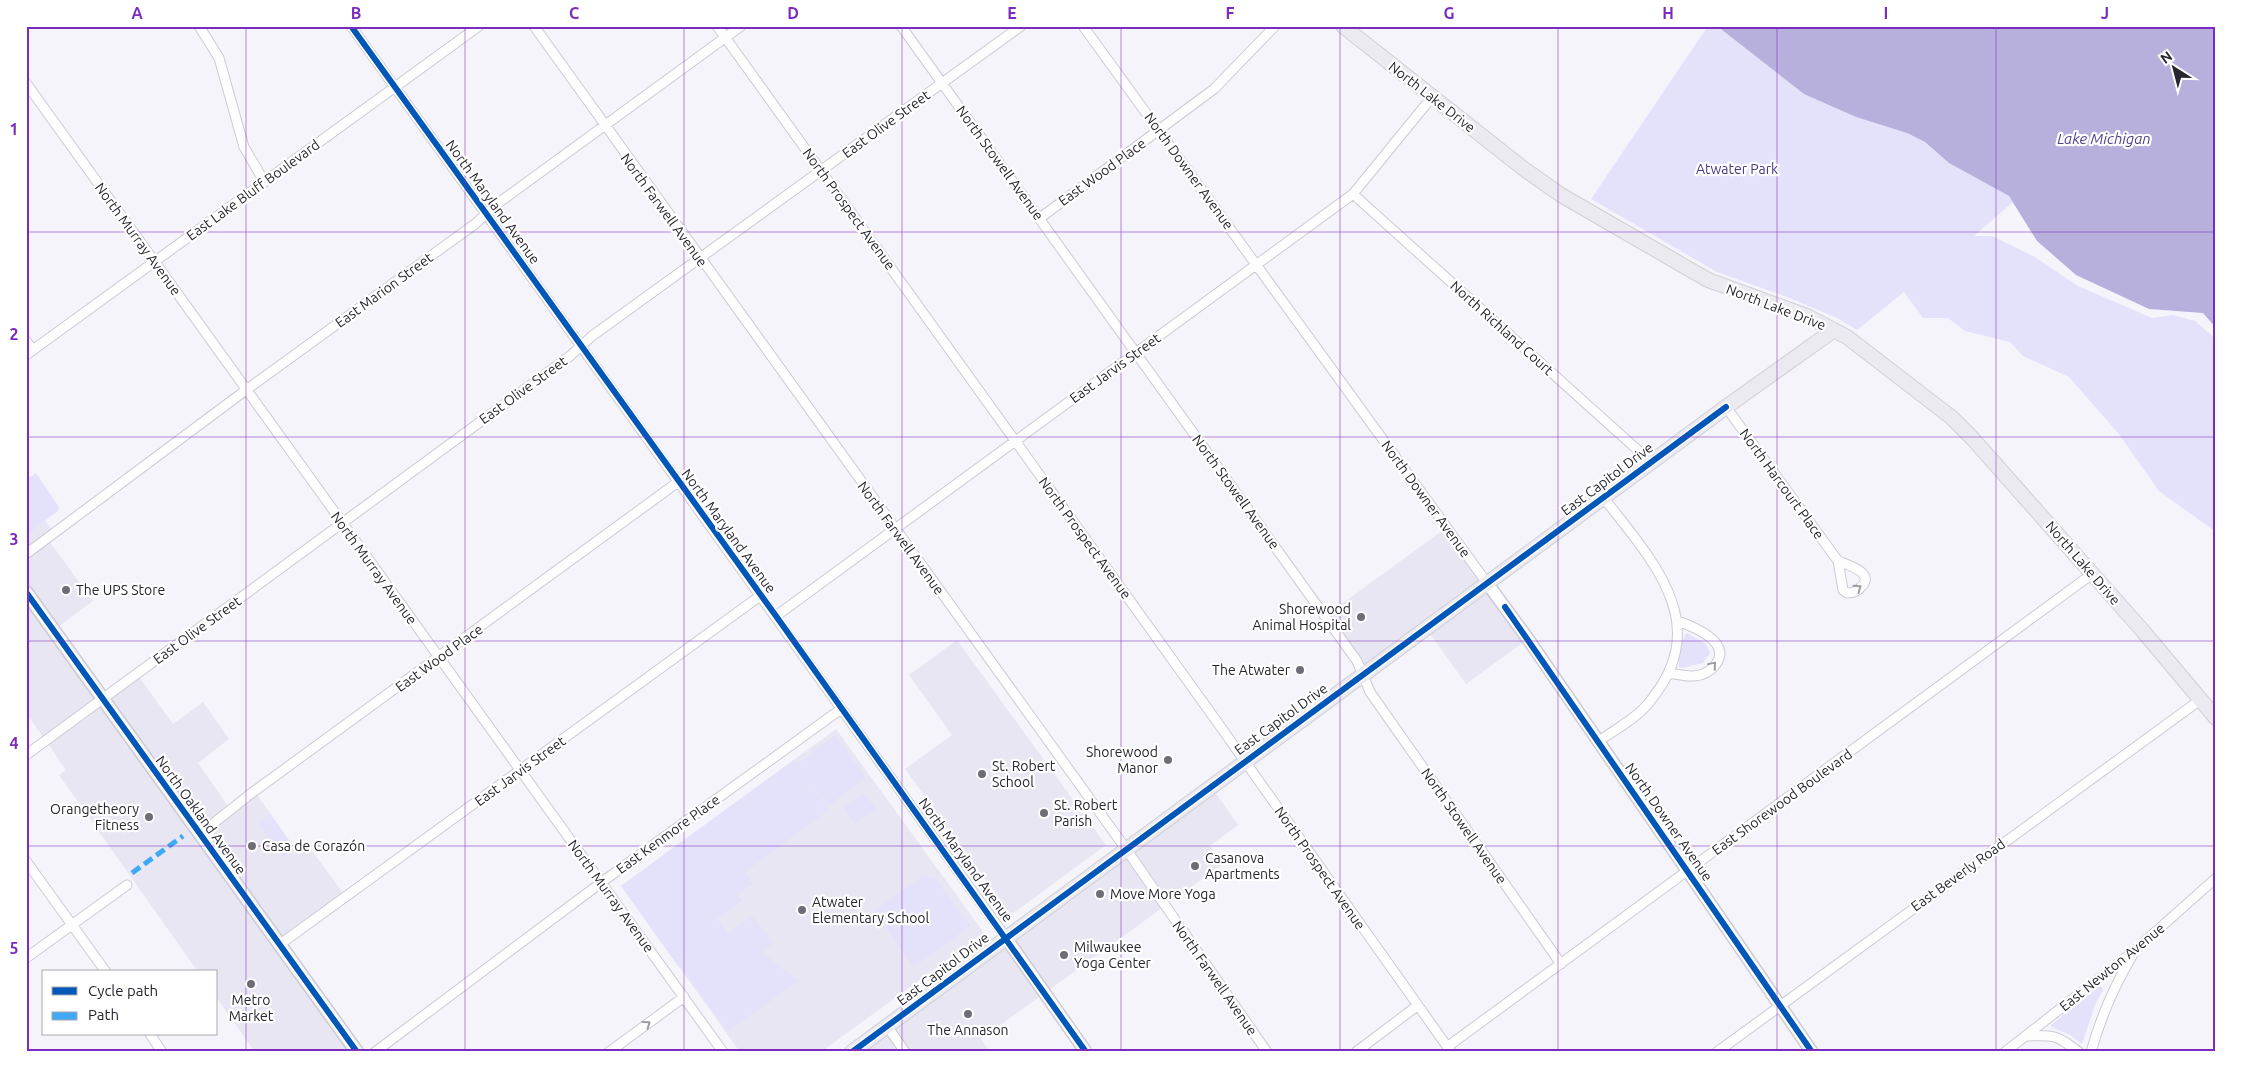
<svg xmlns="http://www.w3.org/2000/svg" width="2242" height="1078" viewBox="0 0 2242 1078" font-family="Ubuntu,sans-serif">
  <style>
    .built { fill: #e8e6f2 }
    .green { fill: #e4e1fa }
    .water { fill: #b7b0dd }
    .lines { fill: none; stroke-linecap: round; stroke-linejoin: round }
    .minor-casing { stroke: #cccbd4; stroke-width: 11 }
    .tertiary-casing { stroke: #cccbd4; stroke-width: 14 }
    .secondary-casing { stroke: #cccbd4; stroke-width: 15 }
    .primary-casing { stroke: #d0cfd4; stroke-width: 16 }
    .minor { stroke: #fefdfe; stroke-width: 9 }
    .tertiary { stroke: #fefdfe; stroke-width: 11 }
    .secondary { stroke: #f4f4f7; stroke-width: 12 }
    .primary { stroke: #ebeaf0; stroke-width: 14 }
    .quiet { stroke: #3fa9f5; stroke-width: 5; stroke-dasharray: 10 5; stroke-linecap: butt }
    .cycleway-casing { stroke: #fff; stroke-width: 9 }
    .cycleway { stroke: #0057b8; stroke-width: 6 }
    .oneway { stroke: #9d9ca1 }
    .grid { fill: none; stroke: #7b2cbf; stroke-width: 1; stroke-opacity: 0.55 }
    .poi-dot { fill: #6e6d77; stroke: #fff; stroke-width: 2 }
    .labels { text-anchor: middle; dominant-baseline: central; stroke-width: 4.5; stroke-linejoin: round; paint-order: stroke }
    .street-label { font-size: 14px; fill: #262530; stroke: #fff }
    .park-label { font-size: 14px; fill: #483882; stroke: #fff }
    .poi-label { font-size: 14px; fill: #262530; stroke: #fff; text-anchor: start }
    .water-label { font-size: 15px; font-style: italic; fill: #52428d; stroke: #fff }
    .neatline { fill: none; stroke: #7b2cbf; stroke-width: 2 }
    .grid-label { font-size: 16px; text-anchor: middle; font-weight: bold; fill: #7b2cbf }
  </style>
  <rect width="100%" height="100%" fill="#f5f4fb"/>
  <path class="built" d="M26,495L54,533L47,538L93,601L54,630L103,699L137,674L173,724L203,702L229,739L198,763L230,809L254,791L295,848L305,841L345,896L279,945L357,1052H255L216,997V972H198L59,775L66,770L26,713Z
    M1446,528L1528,639L1466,684L1426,628L1362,675L1325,616Z
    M957,640L1106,845L1015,912L1009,913L905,769L952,735L909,675Z
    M836,729L984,933L821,1052H740L621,886Z
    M1211,786L1238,825L1210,846L1223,864L981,1039L990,1052H852Z"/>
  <path class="green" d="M1708,26H1717L1804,94L1856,117L1907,133L1925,142L1949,163L2009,196L2013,202L1974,236H1992L2035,257L2078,286L2152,318L2173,315L2195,321L2216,339V532L2159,491L2119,434L2069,377L2023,356L2010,342L1965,331L1948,318H1923L1904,292L1857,330L1837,318L1787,297L1717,272L1591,199Z
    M36,473L59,507L58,511L26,535V480Z
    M1687,633L1706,644L1710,653L1703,663L1682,668L1679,667C1678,659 1681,638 1687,633Z
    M835,735L866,778L828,806L803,773L829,810L745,872L753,884L737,895L742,901L717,919L728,934L752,916L773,942L763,953L798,981L730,1030L726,1029L682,967L678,966L621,886L794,760L797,764Z
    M864,793L876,809L855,824L843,807Z
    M270,814L294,849L283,857L258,823Z
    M924,875L935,878L970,926L914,967L874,911Z
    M2099,986L2102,987L2103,990L2095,1005L2082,1044L2070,1035L2051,1027V1025Z"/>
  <path class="water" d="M1717,26H2216V328L2203,313L2149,309L2076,275L2037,241L2009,196L1949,163L1925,142L1907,133L1856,117L1804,94Z"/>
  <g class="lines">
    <defs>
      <path id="minor" d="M199,26L219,58L244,147L264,181
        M351,26L1006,938
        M534,26L1126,849L1267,1052
        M717,26L1215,719L1451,1052
        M901,26L1357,661L1370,692L1561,964
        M1083,26L1487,583
        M26,83L723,1052
        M1353,194L1651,462
        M1040,218L1214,89L1275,26
        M26,341L33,350
        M26,355L479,26
        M1726,407L1838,561L1843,590L1847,593C1853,593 1857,592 1861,587C1876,573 1848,565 1838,561
        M26,554L246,390L475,224L497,204L741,26
        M776,616L1353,194L1432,97
        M1668,673C1676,674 1684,676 1692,676C1701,676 1710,672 1716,664C1732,642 1694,627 1678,621
        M1598,742C1615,729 1638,718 1651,700C1714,623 1651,559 1603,497
        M26,755L570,356L592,336L1021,26
        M200,834L249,795L678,482
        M26,861L106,972
        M279,945L760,596
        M26,958L127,885
        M887,1026L905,1052
        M150,1034L162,1052
        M2027,1036C2056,1035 2056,1035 2079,1052
        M1447,1047L2092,574
        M375,1052L602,882L841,709
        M609,1052L684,997
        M1356,1052L1417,1006
        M1717,1052L2200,700
        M2005,1052L2134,951L2216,878
        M2091,1052C2101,1016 2113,988 2132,956"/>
      <path id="tertiary" d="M1487,583L1528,639L1812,1052
        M1006,938L1086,1052"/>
      <path id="secondary" d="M26,592L357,1052"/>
      <path id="primary" d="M1343,26L1524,169L1561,195L1708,280L1807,316L1847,337L1951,417L1973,439L2142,630L2216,718
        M852,1052L1726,407L1834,330"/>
    </defs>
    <use href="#minor" class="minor-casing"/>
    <use href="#tertiary" class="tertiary-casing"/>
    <use href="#secondary" class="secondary-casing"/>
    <use href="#primary" class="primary-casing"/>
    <use href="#minor" class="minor"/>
    <use href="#tertiary" class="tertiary"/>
    <use href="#secondary" class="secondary"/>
    <use href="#primary" class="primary"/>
    <path class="quiet" d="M132,873L183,836"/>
    <defs>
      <path id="cycleway" d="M351,26L776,616L1086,1052
        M26,592L357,1052
        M1505,607L1812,1052
        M852,1052L1726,407"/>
    </defs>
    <use href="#cycleway" class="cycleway-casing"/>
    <use href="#cycleway" class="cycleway"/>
  </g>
  <defs><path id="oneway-chevron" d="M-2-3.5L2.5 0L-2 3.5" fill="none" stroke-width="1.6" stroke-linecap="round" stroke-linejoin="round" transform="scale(1.25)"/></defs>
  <g class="oneway">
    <use href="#oneway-chevron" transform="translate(1858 588) rotate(-35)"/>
    <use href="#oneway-chevron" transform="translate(1713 665) rotate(-50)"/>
    <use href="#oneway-chevron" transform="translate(647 1024) rotate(-36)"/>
  </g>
  <path class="grid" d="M246,26V1052M465,26V1052M684,26V1052M902,26V1052M1121,26V1052M1340,26V1052M1558,26V1052M1777,26V1052M1996,26V1052M26,232H2216M26,437H2216M26,641H2216M26,846H2216"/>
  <g class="poi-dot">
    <circle cx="66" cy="590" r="5"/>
    <circle cx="1361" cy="617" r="5"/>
    <circle cx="1300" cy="670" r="5"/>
    <circle cx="1168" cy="760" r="5"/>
    <circle cx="982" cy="774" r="5"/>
    <circle cx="1044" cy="813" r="5"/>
    <circle cx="149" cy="817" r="5"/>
    <circle cx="252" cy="846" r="5"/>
    <circle cx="1195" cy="866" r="5"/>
    <circle cx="1100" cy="894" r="5"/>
    <circle cx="802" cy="910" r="5"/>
    <circle cx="1064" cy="955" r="5"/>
    <circle cx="251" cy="984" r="5"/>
    <circle cx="968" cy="1014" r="5"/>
  </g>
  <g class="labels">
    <g class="street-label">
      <text transform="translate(1432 97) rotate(38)">North Lake Drive</text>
      <text transform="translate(886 124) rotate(-36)">East Olive Street</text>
      <text transform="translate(1000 163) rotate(54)">North Stowell Avenue</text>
      <text transform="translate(1189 171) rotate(54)">North Downer Avenue</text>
      <text transform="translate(1102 172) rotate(-36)">East Wood Place</text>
      <text transform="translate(253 190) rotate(-36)">East Lake Bluff Boulevard</text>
      <text transform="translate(493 202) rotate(54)">North Maryland Avenue</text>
      <text transform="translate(849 209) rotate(54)">North Prospect Avenue</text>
      <text transform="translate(664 210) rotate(54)">North Farwell Avenue</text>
      <text transform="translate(138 239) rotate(54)">North Murray Avenue</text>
      <text transform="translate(384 290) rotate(-36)">East Marion Street</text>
      <text transform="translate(1776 307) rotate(21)">North Lake Drive</text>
      <text transform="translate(1502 328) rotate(42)">North Richland Court</text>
      <text transform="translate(1115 368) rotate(-36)">East Jarvis Street</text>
      <text transform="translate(523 390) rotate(-36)">East Olive Street</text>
      <text transform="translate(1607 479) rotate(-37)">East Capitol Drive</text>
      <text transform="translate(1782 484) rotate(54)">North Harcourt Place</text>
      <text transform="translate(1236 492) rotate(54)">North Stowell Avenue</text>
      <text transform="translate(1426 499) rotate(54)">North Downer Avenue</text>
      <text transform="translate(729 531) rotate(54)">North Maryland Avenue</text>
      <text transform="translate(901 538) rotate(54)">North Farwell Avenue</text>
      <text transform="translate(1085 538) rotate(54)">North Prospect Avenue</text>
      <text transform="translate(2083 563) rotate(49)">North Lake Drive</text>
      <text transform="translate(374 568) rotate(54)">North Murray Avenue</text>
      <text transform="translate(197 630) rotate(-36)">East Olive Street</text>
      <text transform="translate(439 658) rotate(-36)">East Wood Place</text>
      <text transform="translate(1281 719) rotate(-36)">East Capitol Drive</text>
      <text transform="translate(520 771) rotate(-36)">East Jarvis Street</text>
      <text transform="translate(1782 802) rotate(-36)">East Shorewood Boulevard</text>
      <text transform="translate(201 815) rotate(54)">North Oakland Avenue</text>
      <text transform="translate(1669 822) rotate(55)">North Downer Avenue</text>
      <text transform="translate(1464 826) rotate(55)">North Stowell Avenue</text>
      <text transform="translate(668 834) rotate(-36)">East Kenmore Place</text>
      <text transform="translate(966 860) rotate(54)">North Maryland Avenue</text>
      <text transform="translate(1320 868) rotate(55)">North Prospect Avenue</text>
      <text transform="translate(1958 875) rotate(-36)">East Beverly Road</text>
      <text transform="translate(611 896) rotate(54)">North Murray Avenue</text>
      <text transform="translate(2112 967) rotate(-39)">East Newton Avenue</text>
      <text transform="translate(943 969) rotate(-37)">East Capitol Drive</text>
      <text transform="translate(1215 978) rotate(55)">North Farwell Avenue</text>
    </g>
    <g class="park-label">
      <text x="1737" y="169">Atwater Park</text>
    </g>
    <g class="poi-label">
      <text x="76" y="590">The UPS Store</text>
      <text x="1351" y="609" text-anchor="end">Shorewood<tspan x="1351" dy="16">Animal Hospital</tspan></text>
      <text x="1290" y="670" text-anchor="end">The Atwater</text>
      <text x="1158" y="752" text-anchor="end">Shorewood<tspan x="1158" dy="16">Manor</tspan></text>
      <text x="992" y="766">St. Robert<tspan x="992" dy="16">School</tspan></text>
      <text x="1054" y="805">St. Robert<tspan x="1054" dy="16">Parish</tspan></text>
      <text x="139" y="809" text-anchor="end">Orangetheory<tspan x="139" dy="16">Fitness</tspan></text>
      <text x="262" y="846">Casa de Corazón</text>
      <text x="1205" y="858">Casanova<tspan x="1205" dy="16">Apartments</tspan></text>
      <text x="1110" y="894">Move More Yoga</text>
      <text x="812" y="902">Atwater<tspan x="812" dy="16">Elementary School</tspan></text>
      <text x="1074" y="947">Milwaukee<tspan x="1074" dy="16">Yoga Center</tspan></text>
      <text x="251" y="1000" text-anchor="middle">Metro<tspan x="251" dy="16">Market</tspan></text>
      <text x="968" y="1030" text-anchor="middle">The Annason</text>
    </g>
    <g class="water-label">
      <text x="2104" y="138">Lake Michigan</text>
    </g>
  </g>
  <rect width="2242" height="1078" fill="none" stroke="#ffffff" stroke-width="55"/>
  <rect x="42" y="970" width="175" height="65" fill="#ffffff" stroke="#a8a8ac"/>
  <rect x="52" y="987" width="25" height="8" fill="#0057b8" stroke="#a8a8ac"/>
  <text x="88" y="996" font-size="15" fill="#262530">Cycle path</text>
  <rect x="52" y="1012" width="25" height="8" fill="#3fa9f5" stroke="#a8a8ac"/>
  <text x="88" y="1020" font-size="15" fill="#262530">Path</text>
  <g transform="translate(2174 68) rotate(324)" stroke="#ffffff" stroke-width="4" paint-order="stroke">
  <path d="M0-4L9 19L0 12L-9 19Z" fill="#262530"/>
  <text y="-8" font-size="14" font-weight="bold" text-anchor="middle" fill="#262530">N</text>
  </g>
  <rect x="28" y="28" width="2186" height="1022" class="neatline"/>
  <g class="grid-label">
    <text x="137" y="19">A</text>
    <text x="356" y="19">B</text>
    <text x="574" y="19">C</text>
    <text x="793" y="19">D</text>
    <text x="1012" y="19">E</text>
    <text x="1230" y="19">F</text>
    <text x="1449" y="19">G</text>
    <text x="1668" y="19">H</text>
    <text x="1886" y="19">I</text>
    <text x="2105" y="19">J</text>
    <text x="14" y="135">1</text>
    <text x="14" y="340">2</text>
    <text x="14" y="545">3</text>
    <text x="14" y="749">4</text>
    <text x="14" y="954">5</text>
  </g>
</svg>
